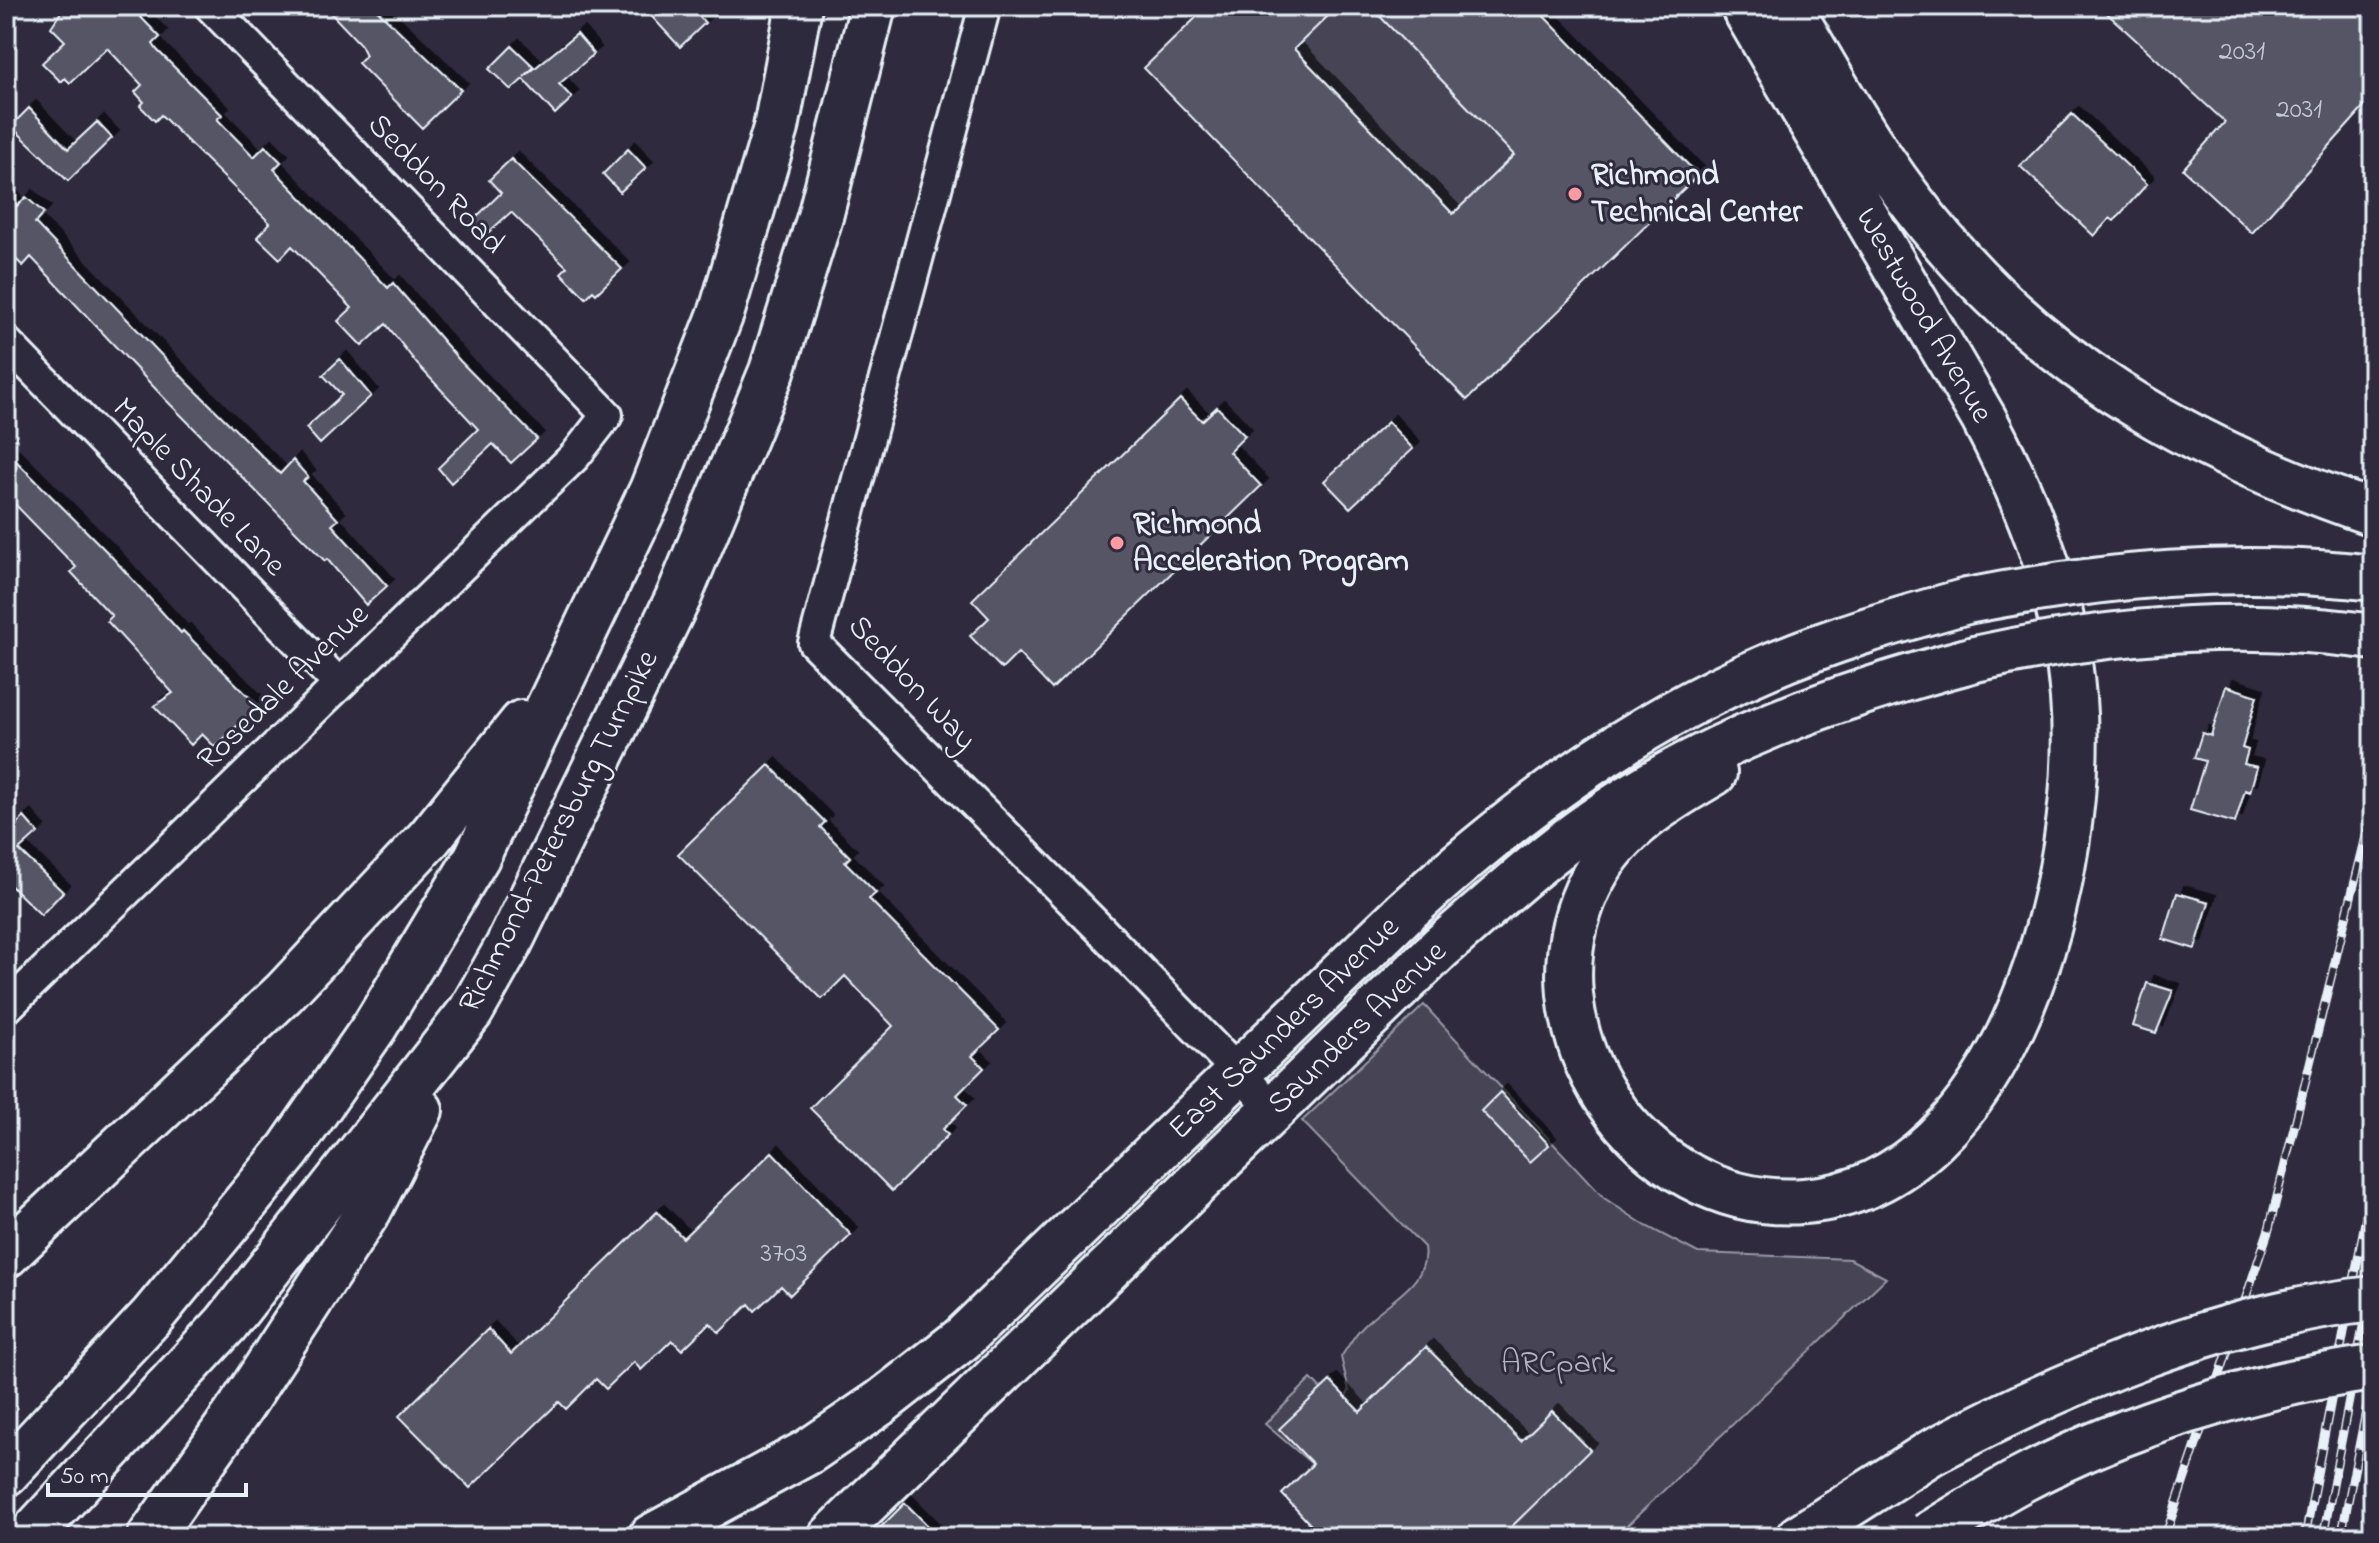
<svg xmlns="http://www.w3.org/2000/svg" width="2379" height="1543" viewBox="0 0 2379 1543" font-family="'Indie Flower',sans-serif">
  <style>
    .green { fill: #464455; stroke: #979aa6; stroke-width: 2 }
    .building { fill: #575565; stroke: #e8f1f8; stroke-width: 2; filter: url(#shadow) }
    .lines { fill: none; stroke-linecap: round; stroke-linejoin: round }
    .minor-casing { stroke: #e8f1f8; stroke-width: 36 }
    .secondary-casing { stroke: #e8f1f8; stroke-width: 50 }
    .primary-casing { stroke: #e8f1f8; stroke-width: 50 }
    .motorway-casing { stroke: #e8f1f8; stroke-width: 50 }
    .minor { stroke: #2f2a3d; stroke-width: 30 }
    .secondary { stroke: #2f2a3d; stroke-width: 44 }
    .primary { stroke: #2f2a3d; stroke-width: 44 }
    .motorway { stroke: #2f2a3d; stroke-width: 44 }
    .rail-casing { stroke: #e8f1f8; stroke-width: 9 }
    .rail { stroke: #2f2a3d; stroke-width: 6; stroke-dasharray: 18; stroke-linecap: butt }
    .primary-bridge-casing { stroke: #e8f1f8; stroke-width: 50; stroke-linecap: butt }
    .motorway-bridge-casing { stroke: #e8f1f8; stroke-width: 50; stroke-linecap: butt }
    .primary-bridge { stroke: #2f2a3d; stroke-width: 44 }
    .motorway-bridge { stroke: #2f2a3d; stroke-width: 44 }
    .poi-dot { fill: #ff9aa2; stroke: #2f2a3d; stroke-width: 3 }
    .labels { text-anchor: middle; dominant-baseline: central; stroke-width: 6; stroke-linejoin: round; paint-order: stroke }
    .number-label { font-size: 28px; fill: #c4cad3 }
    .poi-label { font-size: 32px; font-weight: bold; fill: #e8f1f8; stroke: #2f2a3d; text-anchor: start }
    .street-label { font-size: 32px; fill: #e8f1f8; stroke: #2f2a3d }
    .park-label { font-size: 32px; fill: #afb4bf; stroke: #2f2a3d }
  </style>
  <defs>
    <filter id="shadow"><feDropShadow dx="7" dy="-7" stdDeviation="0" flood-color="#0009"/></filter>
  </defs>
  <rect width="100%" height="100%" fill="#2f2a3d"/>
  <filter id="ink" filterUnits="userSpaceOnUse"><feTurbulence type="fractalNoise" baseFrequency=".0125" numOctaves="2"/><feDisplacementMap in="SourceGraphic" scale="16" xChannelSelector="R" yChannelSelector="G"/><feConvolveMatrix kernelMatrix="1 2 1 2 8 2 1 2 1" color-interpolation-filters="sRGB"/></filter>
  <g filter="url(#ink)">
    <path class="green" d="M1338,6H1370L1514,155L1453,214L1294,49Z
      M1424,1005L1604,1198L1646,1226L1698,1253L1850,1259L1886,1278L1615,1537H1322L1282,1494L1312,1464L1265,1424L1311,1379L1339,1408L1349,1391L1341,1357C1348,1347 1354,1335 1363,1326C1386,1301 1430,1285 1424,1247L1302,1121Z"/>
    <path class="building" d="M65,6H130L160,37L153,44L157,50L222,115L217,119L254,157L265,146L281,162L274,169L283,179L388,288L393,283L460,361L537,439L511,463L493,444L451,483L438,468L478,429L417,364L386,324L362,346L338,321L352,308L292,246L280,259L257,237L270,223L161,115L155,121L140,106L144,102L135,92L142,85L107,48L70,83L65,78L61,82L42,63L65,41L51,27Z
      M324,6H373L461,90L422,128L358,63L366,55L361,45Z
      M642,6H690L705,23L680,47Z
      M1208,6H1338L1294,49L1453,214L1514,155L1370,6H1534L1698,175L1467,400L1144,68Z
      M2099,6H2373V97L2252,233L2183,169L2225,122Z
      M577,34L594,54L559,84L572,98L555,114L523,79L511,90L489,69L512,46L534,67L524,77Z
      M29,108L68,149L97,122L112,138L68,181L11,126Z
      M2072,114L2147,184L2114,221L2110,218L2094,236L2020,166Z
      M628,149L646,168L620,192L603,174Z
      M511,159L622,269L596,294L593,291L586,298L561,273L567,267L511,212L481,239L468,225L501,193L489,180Z
      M6,194L17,206L26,197L44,213L35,223L190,385L280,474L293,460L308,477L303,481L338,520L332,525L387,586L366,605L327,559L325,561L166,400L31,257L23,266L6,250Z
      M340,359L371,396L320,444L306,428L342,395L323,375Z
      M1180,399L1202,421L1217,407L1245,436L1229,452L1261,486L1052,689L1018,653L1002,669L970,636L989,618L972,600Z
      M1388,422L1413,449L1350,508L1324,481Z
      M6,451L110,555L181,633L183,631L258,706L215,747L202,734L191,745L154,706L173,693L107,621L112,616L71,572L76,567L6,495Z
      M2226,686L2257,696L2242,748L2248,750L2244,764L2257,767L2250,792L2245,790L2235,823L2190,810L2205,761L2194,758L2202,733L2211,736Z
      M769,765L825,822L820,827L850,857L845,862L876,893L869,899L999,1030L972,1056L984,1068L957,1095L967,1105L943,1129L948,1135L892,1191L810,1108L893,1026L845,976L822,999L678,854Z
      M24,817L38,833L19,850L63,892L41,915L6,881V835Z
      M2177,893L2209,902L2195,949L2163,939Z
      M2147,983L2173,991L2156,1033L2133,1026Z
      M1500,1092L1549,1145L1530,1162L1481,1111Z
      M772,1152L851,1235L790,1295L781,1286L755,1311L749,1304L719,1333L710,1323L682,1350L672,1340L641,1370L634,1362L606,1389L596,1379L566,1409L559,1402L470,1488L399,1416L488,1329L511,1354L657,1212L683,1238Z
      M1426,1347L1521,1441L1552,1411L1590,1450L1501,1537H1322L1282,1494L1313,1464L1279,1429L1330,1381L1360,1412Z
      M905,1503L939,1537H871Z"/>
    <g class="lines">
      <defs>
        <path id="minor" d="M985,6L814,643L1098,927L1274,1109
          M6,342L339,684
          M6,1008L575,456L607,415L210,6"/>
        <path id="secondary" d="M1789,6C1827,71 1863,137 1908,197C2029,360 2184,448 2373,513
          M1714,773C1668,800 1619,828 1593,878C1515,1026 1639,1213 1804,1201C2011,1185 2087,866 2073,698C2065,597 2031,508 1984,419L1743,6"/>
        <path id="primary" d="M651,1537L808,1452L880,1403L962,1339L1404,913C1512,814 1629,726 1765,668C1830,640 1898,620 1967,601
          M831,1537L1441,947C1490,905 1538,860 1591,823C1706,741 1840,695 1975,659"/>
        <path id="motorway" d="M6,1255L284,993L430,837L522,723
          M6,1473L153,1315L289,1150L375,1026L477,857L652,490L722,311L776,128L799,6
          M29,1537L226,1324L471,1011L508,946L679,596L772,371L820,217L873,6
          M150,1537L241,1407L369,1210L420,1110
          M1799,1537L1932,1452"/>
      </defs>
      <use href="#minor" class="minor-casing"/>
      <use href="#secondary" class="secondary-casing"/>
      <use href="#primary" class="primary-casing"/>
      <use href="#motorway" class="motorway-casing"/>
      <use href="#minor" class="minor"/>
      <use href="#secondary" class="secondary"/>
      <use href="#primary" class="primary"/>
      <use href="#motorway" class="motorway"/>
      <defs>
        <path id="rail" d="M2165,1537L2269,1229L2373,808
          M2305,1537L2373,1180
          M2323,1537L2373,1274
          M2341,1537L2373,1376"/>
      </defs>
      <use href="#rail" class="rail-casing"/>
      <use href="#rail" class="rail"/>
      <defs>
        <path id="primary-bridge" d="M1967,601C2102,575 2236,562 2373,578
          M1975,659C2105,630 2240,618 2373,637"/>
        <path id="motorway-bridge" d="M1932,1452C2066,1381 2220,1315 2373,1299
          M1927,1536C1958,1517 1989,1497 2021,1480C2125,1425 2256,1384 2373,1368"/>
      </defs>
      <use href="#primary-bridge" class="primary-bridge-casing"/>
      <use href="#motorway-bridge" class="motorway-bridge-casing"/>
      <use href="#primary-bridge" class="primary-bridge"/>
      <use href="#motorway-bridge" class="motorway-bridge"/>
    </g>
  </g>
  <g class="poi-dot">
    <circle cx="1575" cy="194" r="8"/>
    <circle cx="1117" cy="543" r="8"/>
  </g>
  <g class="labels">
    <g class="number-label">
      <text x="2242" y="52">2031</text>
      <text x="2299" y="110">2031</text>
      <text x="784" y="1254">3703</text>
    </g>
    <g class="poi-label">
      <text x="1591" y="176">Richmond<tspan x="1591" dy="37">Technical Center</tspan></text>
      <text x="1133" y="525">Richmond<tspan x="1133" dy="37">Acceleration Program</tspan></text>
    </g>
    <g class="street-label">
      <text transform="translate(435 185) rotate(46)">Seddon Road</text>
      <text transform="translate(1923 316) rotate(60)">Westwood Avenue</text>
      <text transform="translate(198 488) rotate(46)">Maple Shade Lane</text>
      <text transform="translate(911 684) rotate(47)">Seddon Way</text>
      <text transform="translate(284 688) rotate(-44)">Rosedale Avenue</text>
      <text transform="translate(560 832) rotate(-63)">Richmond-Petersburg Turnpike</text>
      <text transform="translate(1285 1029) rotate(-44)">East Saunders Avenue</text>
      <text transform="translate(1358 1029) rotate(-44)">Saunders Avenue</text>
    </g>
    <g class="park-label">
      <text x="1558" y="1364">ARCpark</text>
    </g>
  </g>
  <rect width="2379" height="1543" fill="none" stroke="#2f2a3d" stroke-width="32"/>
  <rect x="16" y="16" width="2347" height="1511" fill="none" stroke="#e8f1f8" stroke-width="3" filter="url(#ink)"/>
  <path d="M48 1483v12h198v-12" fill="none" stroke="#e8f1f8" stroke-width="4"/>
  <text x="60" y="1483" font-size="24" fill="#e8f1f8" stroke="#2f2a3d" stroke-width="6" paint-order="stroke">50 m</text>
</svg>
